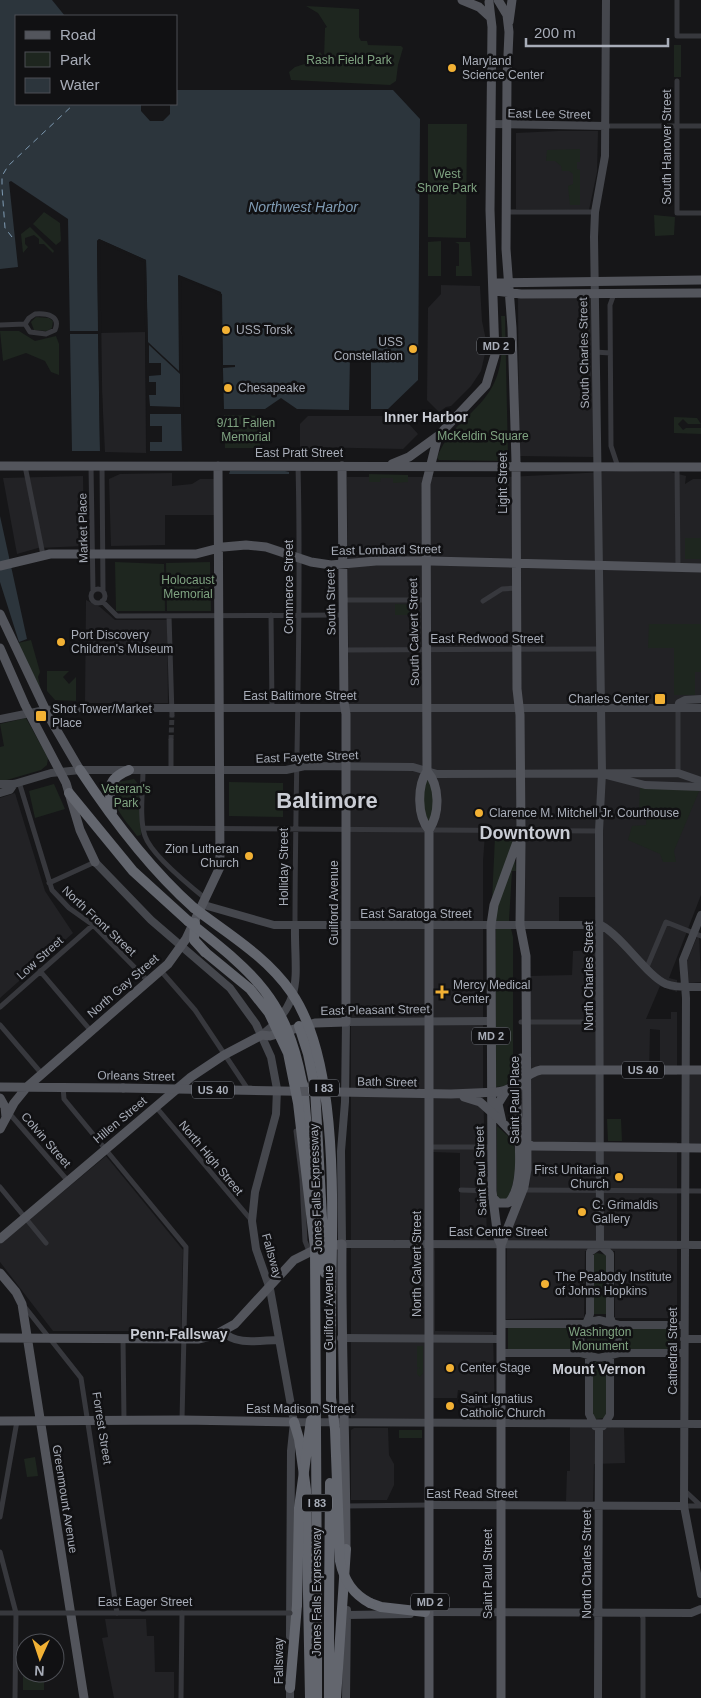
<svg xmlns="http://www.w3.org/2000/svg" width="701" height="1698" viewBox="0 0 701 1698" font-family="Helvetica,sans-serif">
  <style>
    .built { fill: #222225 }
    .green { fill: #1e261f }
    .water { fill: #2c353c }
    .pier { fill: #161618; fill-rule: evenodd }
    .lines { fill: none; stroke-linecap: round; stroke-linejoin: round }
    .ferry { stroke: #7f9bb3; stroke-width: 1; stroke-dasharray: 6 5; stroke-linecap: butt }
    .street-tunnel { stroke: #333438; stroke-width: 5; stroke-dasharray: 5 2.5; stroke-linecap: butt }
    .street { stroke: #37383d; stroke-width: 5 }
    .secondary { stroke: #45474d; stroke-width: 8 }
    .primary { stroke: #53555c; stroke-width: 9 }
    .highway { stroke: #63666e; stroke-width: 10 }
    .street-bridge { stroke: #37383d; stroke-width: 5 }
    .primary-bridge { stroke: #53555c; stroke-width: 9 }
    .highway-bridge { stroke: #63666e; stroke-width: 10 }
    .poi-dot { fill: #f2b134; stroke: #111113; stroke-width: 2 }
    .labels { text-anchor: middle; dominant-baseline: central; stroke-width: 5; stroke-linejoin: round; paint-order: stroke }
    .shield { fill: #111113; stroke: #7b7e86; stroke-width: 1 }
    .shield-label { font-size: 11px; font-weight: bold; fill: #a8adb8 }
    .park-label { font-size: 12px; fill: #7fa381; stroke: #111113 }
    .poi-label { font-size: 12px; fill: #a8adb8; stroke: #111113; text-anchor: start }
    .street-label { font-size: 12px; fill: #a8adb8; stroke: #111113 }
    .water-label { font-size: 14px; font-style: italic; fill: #7f9bb3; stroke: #111113 }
    .neighbourhood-label { font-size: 14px; font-weight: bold; fill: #c9ccd4; stroke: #111113 }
    .district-label { font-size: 18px; font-weight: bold; fill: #c9ccd4; stroke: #111113 }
    .town-label { font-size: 22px; font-weight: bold; fill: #c9ccd4; stroke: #111113 }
  </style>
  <rect width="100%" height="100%" fill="#161618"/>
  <path class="built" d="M558,131H598L597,172L589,210L516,209V133Z
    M441,285L480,286L482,321L487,345L481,371L471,386L451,406L446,407L439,412L427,400L428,308L441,294Z
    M592,297L594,457L519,456L518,298Z
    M145,332L146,453L105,452L99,333Z
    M308,416H402L418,434L403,449L310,447V449H300V424Z
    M624,471L671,472L686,476L685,484L693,479H701V538H685V559H701V895L669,978L677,980V992L660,986L646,1019H671V1012H677V1075H660V1030L650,1029L649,1074H602V1142H677V1318H615V1251H585L584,1318L506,1319L507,1235L525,1194L529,1191L531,1141L528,976L572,975L573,951L596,950V897H559V928H525V834H485L483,861V1085L487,1240H460V1153L433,1152V1240L435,1251V1331L493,1332L495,1418H465V1391L458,1390L457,1398H433V1418L351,1419V1028L347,477H507Z
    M172,473V486L192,484L200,479H214V515H165V545L111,546L109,479L120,474Z
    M83,476L84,546L38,548L17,554L3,478Z
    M86,600L100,607L115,620H167L168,703H85Z
    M15,793L45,891L73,933L0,998V798Z
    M699,932L701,982L689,983L687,961Z
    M690,1072H701V1143H690Z
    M106,1156L183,1250L181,1331H53L0,1262V1244Z
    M570,1426L624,1428L625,1463L594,1464L593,1501H566L567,1471H570Z
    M354,1428H388L389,1455L394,1464V1485L387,1500H351V1430Z
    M105,1619H146L147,1636H154L155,1672H174V1698H114L102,1638L108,1637Z"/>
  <path class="green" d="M306,6L359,9V37L361,41H367L368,45L401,46L403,48L398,65L396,81L390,85L291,80L289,72L295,67L311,62L320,52L324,58L325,28L327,27L318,13Z
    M674,45H681V77H674Z
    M428,124H467L466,238L428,237Z
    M580,149V162H577V169L580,170V205H570L568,186L573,184V174L569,171H562L561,166L555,161H546L547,150Z
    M44,212L60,223L61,241L56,245L33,224Z
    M654,215L675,217L674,235L655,236Z
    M30,227L54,251L53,253L44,244H39V239L34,235L25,238V244L28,247L23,253L21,234Z
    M441,241V276H428V242Z
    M455,242H470L472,276H456V266H459V244Z
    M501,316H505L508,458L504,461L439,460L437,458C444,438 457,427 472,412C504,382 503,357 501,316Z
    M36,317L49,318L53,321L52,328L47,331L34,330L31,322Z
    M0,331H19L35,341L56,336L59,344V375L51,372L45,361L26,353L3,361Z
    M224,415L261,416L260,448H225V441L233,444V438L224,439Z
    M674,417L697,418L701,424H688L683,419L678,424L683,430L686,428H701V434L674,433Z
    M369,474L408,475V482L393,483V478H381L380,482H369Z
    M685,538H701V559H685Z
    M115,562L164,564L165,611H116Z
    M210,562L211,611H167L166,563Z
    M395,604L419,605V615H395Z
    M649,624H701V672H695V695H674V648H648Z
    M31,640L40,672L38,677L41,690L18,643Z
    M47,671H69L63,677L69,684L76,677V701L55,700L47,691Z
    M26,718L48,758L47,765L41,770L0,782V747L4,746L0,724Z
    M427,777L433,781V814L429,826C424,811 420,791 427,777Z
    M134,779L140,786L141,835L137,836C126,820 105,802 118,782Z
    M229,782L283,783V817L229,816Z
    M54,784L65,809L35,818L29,791Z
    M640,786L700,789L674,851L676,862H663L660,854L628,840L632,826L646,825L647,810L639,809Z
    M495,837H513L516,871H512L509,920L513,937V1077L505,1086L496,1087V918L492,901Z
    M607,1119H621L622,1141H608Z
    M497,1126C501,1130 508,1135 511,1140C521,1156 514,1183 508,1199H499L497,1195Z
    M597,1253L606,1255L608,1314H592L594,1254Z
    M587 1339a13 13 0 1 1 26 0a13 13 0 1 1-26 0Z
    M508,1328H575V1349H508Z
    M625,1328H676V1350H624Z
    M417,1346H423V1373L420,1377L417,1374V1369L420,1368L417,1367Z
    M592,1362H607V1414L604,1418L596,1419L592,1416Z
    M399,1430H422V1438H399Z
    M35,1457L38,1476L27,1477L24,1459Z
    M23,1671L44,1673V1690H23Z"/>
  <path class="water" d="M0,0H52L65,16H16V104H141V111L150,121H163L170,114V104H176V90H393L420,119L418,380L388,409H371V356H350L349,410L297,409L281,398L265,409H224L221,292L179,275L182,451H150L146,260L99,239L97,241L100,451H72L68,219L11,181L9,182L18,267L0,269Z
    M230,471H285L289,472V474H229Z
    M0,516L27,639L19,642L0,582Z"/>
  <path class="pier" d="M99,239L146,260L148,342L179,371L178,275L222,294L223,365H235V367L223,368V411L220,295L181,278L184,451H182L181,414H150V426H162V442H150V451H147L144,262L100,242L103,451H100L98,334H69V331H98L97,241ZM149,345L180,374V407L150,406L149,395H156V382H149V376L161,375V363H149Z"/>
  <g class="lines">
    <path class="ferry" d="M12,237L5,228L2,188V176L8,166L74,104"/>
    <path class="street-tunnel" d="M171,740L172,715"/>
    <path class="street" d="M677,0V36H701
      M677,81V213H701
      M606,126H701
      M507,212H595
      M614,294L610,305L611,446L618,467
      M35,314C47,313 61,316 55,330L46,334L30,332L25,324L29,318Z
      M0,325L25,324
      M595,352L610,353
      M102,465L103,591
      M25,466L43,555
      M91,466L93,591
      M677,467L678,568
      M91 596a7 7 0 1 1 14 0a7 7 0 1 1-14 0Z
      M343,600H426
      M102,601L117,616L343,615
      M483,601L502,589L516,588
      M271,615L272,707
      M169,616L172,715
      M344,650L600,649
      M678,708V773
      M171,740V771
      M143,770C143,789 139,819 145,836C151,854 191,887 206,899
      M19,782L52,890L69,908L93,925L149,982
      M143,828L599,831
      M49,883L95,862
      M295,925C295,771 302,619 298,466
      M647,967L666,922L701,936
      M40,971L91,1031
      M161,971L195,1010L247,1088H251
      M0,1007L93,925
      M521,1022H600
      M0,1025L42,1074
      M63,1087L64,1099L186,1247L182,1420
      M156,1107L252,1221
      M9,1113L68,1181
      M296,1131L302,1180L305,1241L309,1251
      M429,1147H492
      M0,1187L46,1243
      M461,1190L492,1191
      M523,1190L701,1191
      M24,1306L81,1378L117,1613
      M123,1339L124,1421
      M684,1490L701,1506
      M346,1506L430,1505
      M684,1506H701
      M0,1517L17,1421
      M0,1552L16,1613L15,1698
      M0,1613H16
      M641,1613L643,1618V1698
      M181,1698L182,1613"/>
    <path class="secondary" d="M491,124L606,126
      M678,708L679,703L685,700L701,699
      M0,719L45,710L83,708H701
      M606,775L645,785L701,787
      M0,784H14L51,773L80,770H286L305,766L413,767L437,774L678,773L701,781
      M0,793L10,790L14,784
      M95,862L151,920L230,988L256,1024L271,1057L277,1089L276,1114L255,1192L252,1221L256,1249L270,1289L294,1422L291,1451L290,1636
      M204,905L274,925H601C623,937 647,976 666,984C677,988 689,987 701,987
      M701,915L683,960L686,998L684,1506L701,1594
      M262,1035C306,1000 294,975 295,925
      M393,1244H342L341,1151L345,1102L346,1022L491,1021
      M396,1244L701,1245
      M600,1245L599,831L602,773L594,237L595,212L605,156L606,0
      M600,1245L610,1254V1317L618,1337L617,1347L610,1354V1415L603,1426
      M501,1324H580L599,1320L619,1325H684
      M224,1332C235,1346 262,1340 279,1340
      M341,1338L501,1339
      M684,1339H701
      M501,1353H580L599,1358L619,1353H684
      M294,1422L701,1424
      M595,1426L589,1414V1354L583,1348L580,1339L590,1314V1252L600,1245
      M430,1505L684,1506
      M424,1612L691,1613L701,1609
      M347,1615L410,1614
      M290,1698V1683
      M346,1698L347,1610
      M598,1698L599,1431"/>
    <path class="primary" d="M462,0L479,7L490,17
      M498,0L507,15L509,32L507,78L506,249L512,328L516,462L517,689L520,715L521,831L494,905L491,925L492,1191L498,1238L501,1245V1698
      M509,22L512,0
      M494,283L701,280
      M495,291L521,294L701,293
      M392,464L409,457L438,436
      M0,466L701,467
      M0,566L50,554H196L223,547L246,545L266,547L311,562L331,565L376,561H431L701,568
      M0,614L49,717L80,770
      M0,648L25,705L66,783L80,830L95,862
      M427,771C440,786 440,813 429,830V1698
      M429,830C417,816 417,786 427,771L426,484L438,436L486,385L495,355L490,210L492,27L489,2
      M0,1087L123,1088
      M498,1092C516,1090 524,1073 541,1070H701
      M0,1098L5,1107L6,1117
      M498,1118L518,1139L532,1146L701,1148
      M502,1122L498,1104L506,1091
      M0,1129L14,1103L27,1087L168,964L186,939L220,867L218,466
      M492,1197L498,1203H508C528,1185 516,1123 517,1097C517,1084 522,1072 521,1058
      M0,1239L191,1077L224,1055L262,1035L270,1036L315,1023L346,1022V714L344,702L342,466
      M501,1245L524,1187L527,1169L526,956L520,925L521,843
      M0,1273L16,1292L22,1304L84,1698
      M0,1338L198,1339L215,1335L235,1324L294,1260L318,1248L342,1244C341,1346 346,1447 346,1549
      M0,1421L182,1420L294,1422"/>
    <path class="highway" d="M80,770C113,820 149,868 194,908
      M69,793L133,871L188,921
      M112,812C109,792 105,779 129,770
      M195,923L194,940L205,952
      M299,1026L308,1054L315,1088
      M303,1084L314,1207
      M331,1398V1318
      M294,1422L299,1439L306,1490L310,1698
      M370,1603L381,1607L425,1612
      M290,1688L297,1605
      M317,1698V1612
      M329,1698V1612
      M336,1698L346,1549"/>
    <path class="street-bridge" d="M16,1613H290"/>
    <path class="primary-bridge" d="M123,1088L451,1094L498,1092
      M464,1097L480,1102L498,1118"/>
    <path class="highway-bridge" d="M194,908C228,934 266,956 291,992C343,1066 331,1229 331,1318
      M188,921C252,972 286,997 302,1082
      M205,952L250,989L269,1013L288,1053L298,1103L315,1248L317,1612
      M315,1088L325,1273
      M331,1398L335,1429L340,1561C344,1581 353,1594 370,1603
      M297,1605L299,1508L311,1420
      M329,1612L330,1483"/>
  </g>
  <g class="poi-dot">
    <circle cx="452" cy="68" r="5"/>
    <circle cx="226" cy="330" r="5"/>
    <circle cx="413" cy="349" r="5"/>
    <circle cx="228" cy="388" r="5"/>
    <circle cx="61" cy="642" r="5"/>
    <rect x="654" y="693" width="12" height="12" rx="2.5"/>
    <rect x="35" y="710" width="12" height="12" rx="2.5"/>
    <circle cx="479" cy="813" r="5"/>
    <circle cx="249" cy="856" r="5"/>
    <path d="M439.5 984.5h5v5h5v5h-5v5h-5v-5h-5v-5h5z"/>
    <circle cx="619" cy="1177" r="5"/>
    <circle cx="582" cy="1212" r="5"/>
    <circle cx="545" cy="1284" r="5"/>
    <circle cx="450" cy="1368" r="5"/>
    <circle cx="450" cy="1406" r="5"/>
  </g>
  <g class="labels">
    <g class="shield">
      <rect x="477" y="337.5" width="38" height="17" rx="4"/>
      <rect x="472" y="1027.5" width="38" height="17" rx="4"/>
      <rect x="622" y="1061.5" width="42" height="17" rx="4"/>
      <rect x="309" y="1079.5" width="30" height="17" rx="4"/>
      <rect x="192" y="1081.5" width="42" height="17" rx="4"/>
      <rect x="302" y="1494.5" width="30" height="17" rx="4"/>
      <rect x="411" y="1593.5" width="38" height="17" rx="4"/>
    </g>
    <g class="shield-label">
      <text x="496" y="346">MD 2</text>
      <text x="491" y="1036">MD 2</text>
      <text x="643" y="1070">US 40</text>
      <text x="324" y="1088">I 83</text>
      <text x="213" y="1090">US 40</text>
      <text x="317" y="1503">I 83</text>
      <text x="430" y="1602">MD 2</text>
    </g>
    <g class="park-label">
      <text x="349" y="60">Rash Field Park</text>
      <text x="447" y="174">West<tspan x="447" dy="14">Shore Park</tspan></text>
      <text x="246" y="423">9/11 Fallen<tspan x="246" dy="14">Memorial</tspan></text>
      <text x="483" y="436">McKeldin Square</text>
      <text x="188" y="580">Holocaust<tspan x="188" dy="14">Memorial</tspan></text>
      <text x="126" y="789">Veteran's<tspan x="126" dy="14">Park</tspan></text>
      <text x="600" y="1332">Washington<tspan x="600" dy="14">Monument</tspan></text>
    </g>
    <g class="poi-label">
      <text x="462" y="61">Maryland<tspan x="462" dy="14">Science Center</tspan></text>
      <text x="236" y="330">USS Torsk</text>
      <text x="403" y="342" text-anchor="end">USS<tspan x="403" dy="14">Constellation</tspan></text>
      <text x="238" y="388">Chesapeake</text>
      <text x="71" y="635">Port Discovery<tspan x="71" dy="14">Children's Museum</tspan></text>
      <text x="649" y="699" text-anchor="end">Charles Center</text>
      <text x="52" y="709">Shot Tower/Market<tspan x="52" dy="14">Place</tspan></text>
      <text x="489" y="813">Clarence M. Mitchell Jr. Courthouse</text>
      <text x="239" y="849" text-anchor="end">Zion Lutheran<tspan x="239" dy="14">Church</tspan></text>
      <text x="453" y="985">Mercy Medical<tspan x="453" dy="14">Center</tspan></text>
      <text x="609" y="1170" text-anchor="end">First Unitarian<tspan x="609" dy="14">Church</tspan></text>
      <text x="592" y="1205">C. Grimaldis<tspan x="592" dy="14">Gallery</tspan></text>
      <text x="555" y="1277">The Peabody Institute<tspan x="555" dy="14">of Johns Hopkins</tspan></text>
      <text x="460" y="1368">Center Stage</text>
      <text x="460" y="1399">Saint Ignatius<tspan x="460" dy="14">Catholic Church</tspan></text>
    </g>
    <g class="street-label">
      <text transform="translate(549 114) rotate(1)">East Lee Street</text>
      <text transform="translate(667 147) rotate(-90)">South Hanover Street</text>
      <text transform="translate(584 353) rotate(-91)">South Charles Street</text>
      <text x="299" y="453">East Pratt Street</text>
      <text transform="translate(503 483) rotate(-90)">Light Street</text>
      <text transform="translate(83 528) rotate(-91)">Market Place</text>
      <text transform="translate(386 550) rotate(-1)">East Lombard Street</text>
      <text transform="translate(289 587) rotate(-90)">Commerce Street</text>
      <text transform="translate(331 602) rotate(-91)">South Street</text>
      <text transform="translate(414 632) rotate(-91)">South Calvert Street</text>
      <text x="487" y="639">East Redwood Street</text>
      <text x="300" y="696">East Baltimore Street</text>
      <text transform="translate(307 757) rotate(-2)">East Fayette Street</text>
      <text transform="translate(284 867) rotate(-90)">Holliday Street</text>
      <text transform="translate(334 903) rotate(-90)">Guilford Avenue</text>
      <text x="416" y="914">East Saratoga Street</text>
      <text transform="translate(99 921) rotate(43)">North Front Street</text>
      <text transform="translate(40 958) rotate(-42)">Low Street</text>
      <text transform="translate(589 976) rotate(-90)">North Charles Street</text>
      <text transform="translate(123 986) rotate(-41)">North Gay Street</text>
      <text transform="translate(375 1010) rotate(-1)">East Pleasant Street</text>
      <text transform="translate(136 1076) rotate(1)">Orleans Street</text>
      <text transform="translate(387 1082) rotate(1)">Bath Street</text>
      <text transform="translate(515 1100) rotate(-90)">Saint Paul Place</text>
      <text transform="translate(120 1120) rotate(-40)">Hillen Street</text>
      <text transform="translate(46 1140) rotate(49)">Colvin Street</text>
      <text transform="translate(211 1158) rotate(50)">North High Street</text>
      <text transform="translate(481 1171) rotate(-92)">Saint Paul Street</text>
      <text transform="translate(316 1188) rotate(-92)">Jones Falls Expressway</text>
      <text x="498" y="1232">East Centre Street</text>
      <text transform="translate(272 1256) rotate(74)">Fallsway</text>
      <text transform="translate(417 1264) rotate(-90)">North Calvert Street</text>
      <text transform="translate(329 1308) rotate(-90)">Guilford Avenue</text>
      <text transform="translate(673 1351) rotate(-90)">Cathedral Street</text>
      <text x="300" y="1409">East Madison Street</text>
      <text transform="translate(102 1428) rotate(81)">Forrest Street</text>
      <text x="472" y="1494">East Read Street</text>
      <text transform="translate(65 1499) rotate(81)">Greenmount Avenue</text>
      <text transform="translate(587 1564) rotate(-90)">North Charles Street</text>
      <text transform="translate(488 1574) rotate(-90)">Saint Paul Street</text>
      <text transform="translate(317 1592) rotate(-90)">Jones Falls Expressway</text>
      <text x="145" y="1602">East Eager Street</text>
      <text transform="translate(279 1661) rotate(-90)">Fallsway</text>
    </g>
    <g class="water-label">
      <text x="303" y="207">Northwest Harbor</text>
    </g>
    <g class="neighbourhood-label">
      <text x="426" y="417">Inner Harbor</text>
      <text x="179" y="1334">Penn-Fallsway</text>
      <text x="599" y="1369">Mount Vernon</text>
    </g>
    <g class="district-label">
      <text x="525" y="833">Downtown</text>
    </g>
    <g class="town-label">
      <text x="327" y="800">Baltimore</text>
    </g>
  </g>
  <rect x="15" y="15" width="162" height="90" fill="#111113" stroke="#4d4f55"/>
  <rect x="25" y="31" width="25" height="8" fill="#53555c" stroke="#4d4f55"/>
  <text x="60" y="40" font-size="15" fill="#a8adb8">Road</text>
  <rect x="25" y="52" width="25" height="15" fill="#1e261f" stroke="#4d4f55"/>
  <text x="60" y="65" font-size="15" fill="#a8adb8">Park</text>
  <rect x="25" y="78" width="25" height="15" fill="#2c353c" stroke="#4d4f55"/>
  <text x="60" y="90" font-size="15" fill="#a8adb8">Water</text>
  <g transform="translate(40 1658) rotate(183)"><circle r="24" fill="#111113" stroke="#4d4f55"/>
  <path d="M0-4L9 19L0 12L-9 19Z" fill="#f2b134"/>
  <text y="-8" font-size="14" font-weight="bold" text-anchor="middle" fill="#a8adb8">N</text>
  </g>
  <path d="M526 38v8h142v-8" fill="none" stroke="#a8adb8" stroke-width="2.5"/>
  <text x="534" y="38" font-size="15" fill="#a8adb8" stroke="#111113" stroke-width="4" paint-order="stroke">200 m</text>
</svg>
